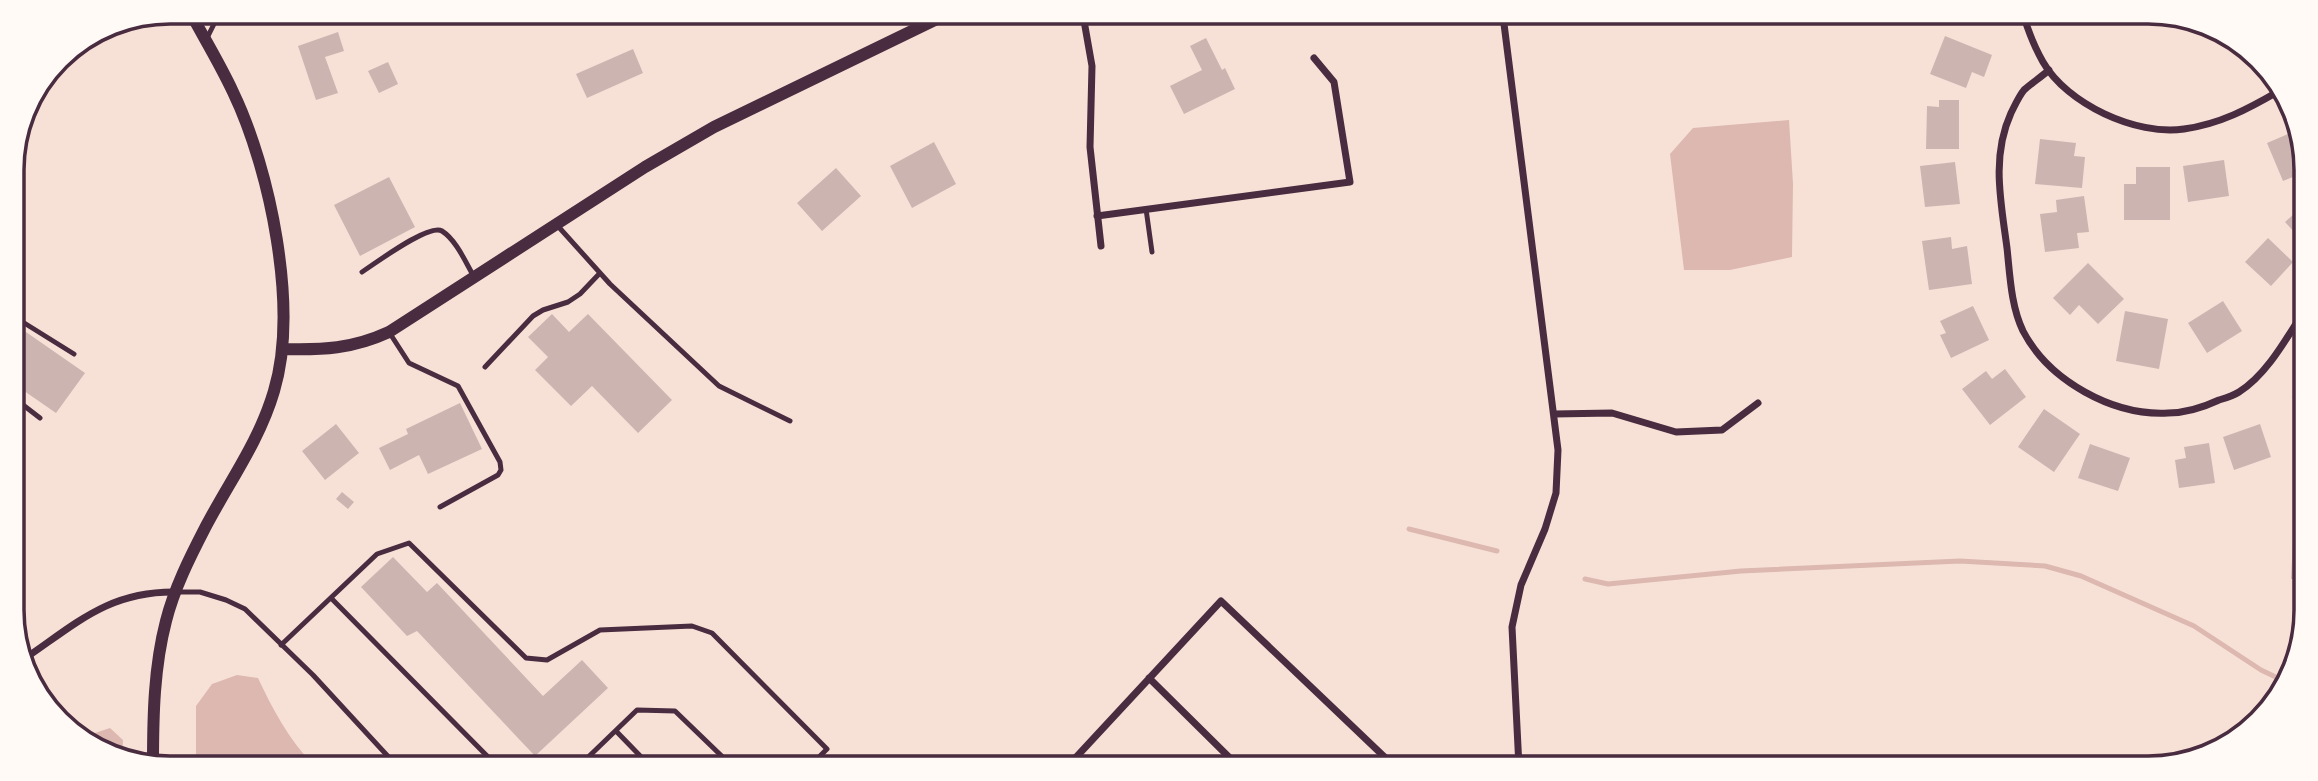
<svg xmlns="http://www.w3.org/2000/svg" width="2318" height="781" viewBox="0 0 2318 781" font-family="'Work Sans',sans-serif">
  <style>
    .water { fill: #dcb8b0 }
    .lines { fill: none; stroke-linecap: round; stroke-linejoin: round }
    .stream { stroke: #dcb8b0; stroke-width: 5 }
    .building { fill: #ccb4b1 }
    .service { stroke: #4a2c40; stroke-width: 5 }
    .minor { stroke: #4a2c40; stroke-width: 7 }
    .tertiary { stroke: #4a2c40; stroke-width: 12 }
    .rim { fill: none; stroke: #4a2c40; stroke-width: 3.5 }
  </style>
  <rect width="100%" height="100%" fill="#f7e1d7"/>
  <path class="water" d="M1789,120L1793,184L1792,257L1730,270H1684L1670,154L1693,128Z
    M237,675L258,678C272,708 289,740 313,764L196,763V706L212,684Z
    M110,728L123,740L122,758L86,736Z"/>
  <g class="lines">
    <path class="stream" d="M1409,529L1497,551
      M1585,579L1608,584L1741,571L1960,561L2045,566L2081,576L2194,626L2261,670L2282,680"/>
  </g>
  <path class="building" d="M338,32L344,51L325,57L338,93L316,100L298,46Z
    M1945,36L1992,55L1984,77L1972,72L1966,88L1930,74Z
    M1206,38L1222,70L1225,68L1235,89L1184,114L1170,86L1202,70L1190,46Z
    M633,49L643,73L587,98L576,74Z
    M388,62L398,84L379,93L368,71Z
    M1939,100H1959V149H1926L1927,106L1939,107Z
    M2297,130L2303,140V173L2283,181L2267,143Z
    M2040,139L2076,143L2074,156L2085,157L2082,188L2035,184Z
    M934,142L956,184L912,208L890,166Z
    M2224,160L2229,196L2188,202L2183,166Z
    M1955,162L1960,204L1925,207L1920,166Z
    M2136,167H2170V220H2124V184H2136Z
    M836,168L861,196L822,231L797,203Z
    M389,177L415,227L360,256L334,205Z
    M2084,196L2089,232L2077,233L2079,248L2045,252L2040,214L2057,212L2056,200Z
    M2302,207V241L2285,222Z
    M1951,237L1952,249L1967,246L1972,284L1929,290L1922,241Z
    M2268,238L2293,262L2271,286L2245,262Z
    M2088,263L2124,299L2098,324L2079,305L2070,315L2053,298Z
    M2223,301L2242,331L2207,353L2188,323Z
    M1973,306L1989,340L1951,358L1940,335L1946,333L1940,321Z
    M2125,311L2168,319L2159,369L2116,361Z
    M552,314L569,332L588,314L672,400L638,433L592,386L571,406L535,370L548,357L528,337Z
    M13,323L85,373L56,413L14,384Z
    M2005,369L2026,397L1990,425L1962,389L1986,371L1992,379Z
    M2302,386L2301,406L2292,397Z
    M460,403L482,449L428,474L419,455L390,470L379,448L408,434L406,429Z
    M2044,409L2080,434L2054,472L2018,447Z
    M336,424L359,453L325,480L302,451Z
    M2260,424L2271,457L2234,470L2223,437Z
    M2209,443L2215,483L2179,488L2175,460L2186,458L2184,447Z
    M2090,444L2130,458L2118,491L2078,478Z
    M342,492L354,502L348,509L336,499Z
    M2293,540H2301V579H2291Z
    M393,557L427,592L437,583L543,696L582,660L608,688L535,756L417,631L407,636L361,587Z"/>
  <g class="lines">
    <path class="service" d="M207,38L220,12
      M1146,209L1152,252
      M556,224L610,284L719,386L790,421
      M362,272C376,263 429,223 442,231C456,240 465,261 473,275
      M13,316L74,354
      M389,332L409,363L458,386L500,462L501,470L498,475L440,507
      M485,367L533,316L543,310L568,302L580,294L600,273
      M14,398L40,418
      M176,592H200L226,600L245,609L313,675L395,764
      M331,598L495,764
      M281,645L377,554L409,543L526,658L547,660L600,630L692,626L712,633L827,749L811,765
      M616,731L649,765
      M581,764L637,710L675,711L731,765"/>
    <path class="minor" d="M1083,15L1092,66L1090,147L1101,246
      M1503,16L1558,450L1556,493L1545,529L1521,585L1512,627L1519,767
      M2024,17C2029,33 2035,48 2043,62C2067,104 2136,136 2184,129C2220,124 2248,109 2279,91
      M2049,70C2041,77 2032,83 2024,90C2019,96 2015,105 2011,113C1991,157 2001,202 2007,248C2010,276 2011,306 2023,331C2049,381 2113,416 2168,413C2185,413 2204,407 2219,400C2226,398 2233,396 2239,392C2266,375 2285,341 2302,314
      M1097,216L1350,182L1334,82L1314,58
      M1554,414L1612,413L1676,432L1722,430L1758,403
      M24,659C77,623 109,591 176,592
      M1149,678L1238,766
      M1076,757L1085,766
      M1068,766L1221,601L1394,766"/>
    <path class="tertiary" d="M283,349C323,350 352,349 389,332L645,167L714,127L947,14
      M153,763C153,716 154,667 166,621C174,589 190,557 205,528C229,482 259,442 274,391C299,308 270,169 233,92C220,64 204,38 190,12"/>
  </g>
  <path d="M0 0H2318V781H0ZM170 24H2148A146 146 0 0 1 2294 170V610A146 146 0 0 1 2148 756H170A146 146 0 0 1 24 610V170A146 146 0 0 1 170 24Z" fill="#fffaf5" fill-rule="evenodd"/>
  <path class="rim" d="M170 24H2148A146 146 0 0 1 2294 170V610A146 146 0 0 1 2148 756H170A146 146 0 0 1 24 610V170A146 146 0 0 1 170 24Z"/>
</svg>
